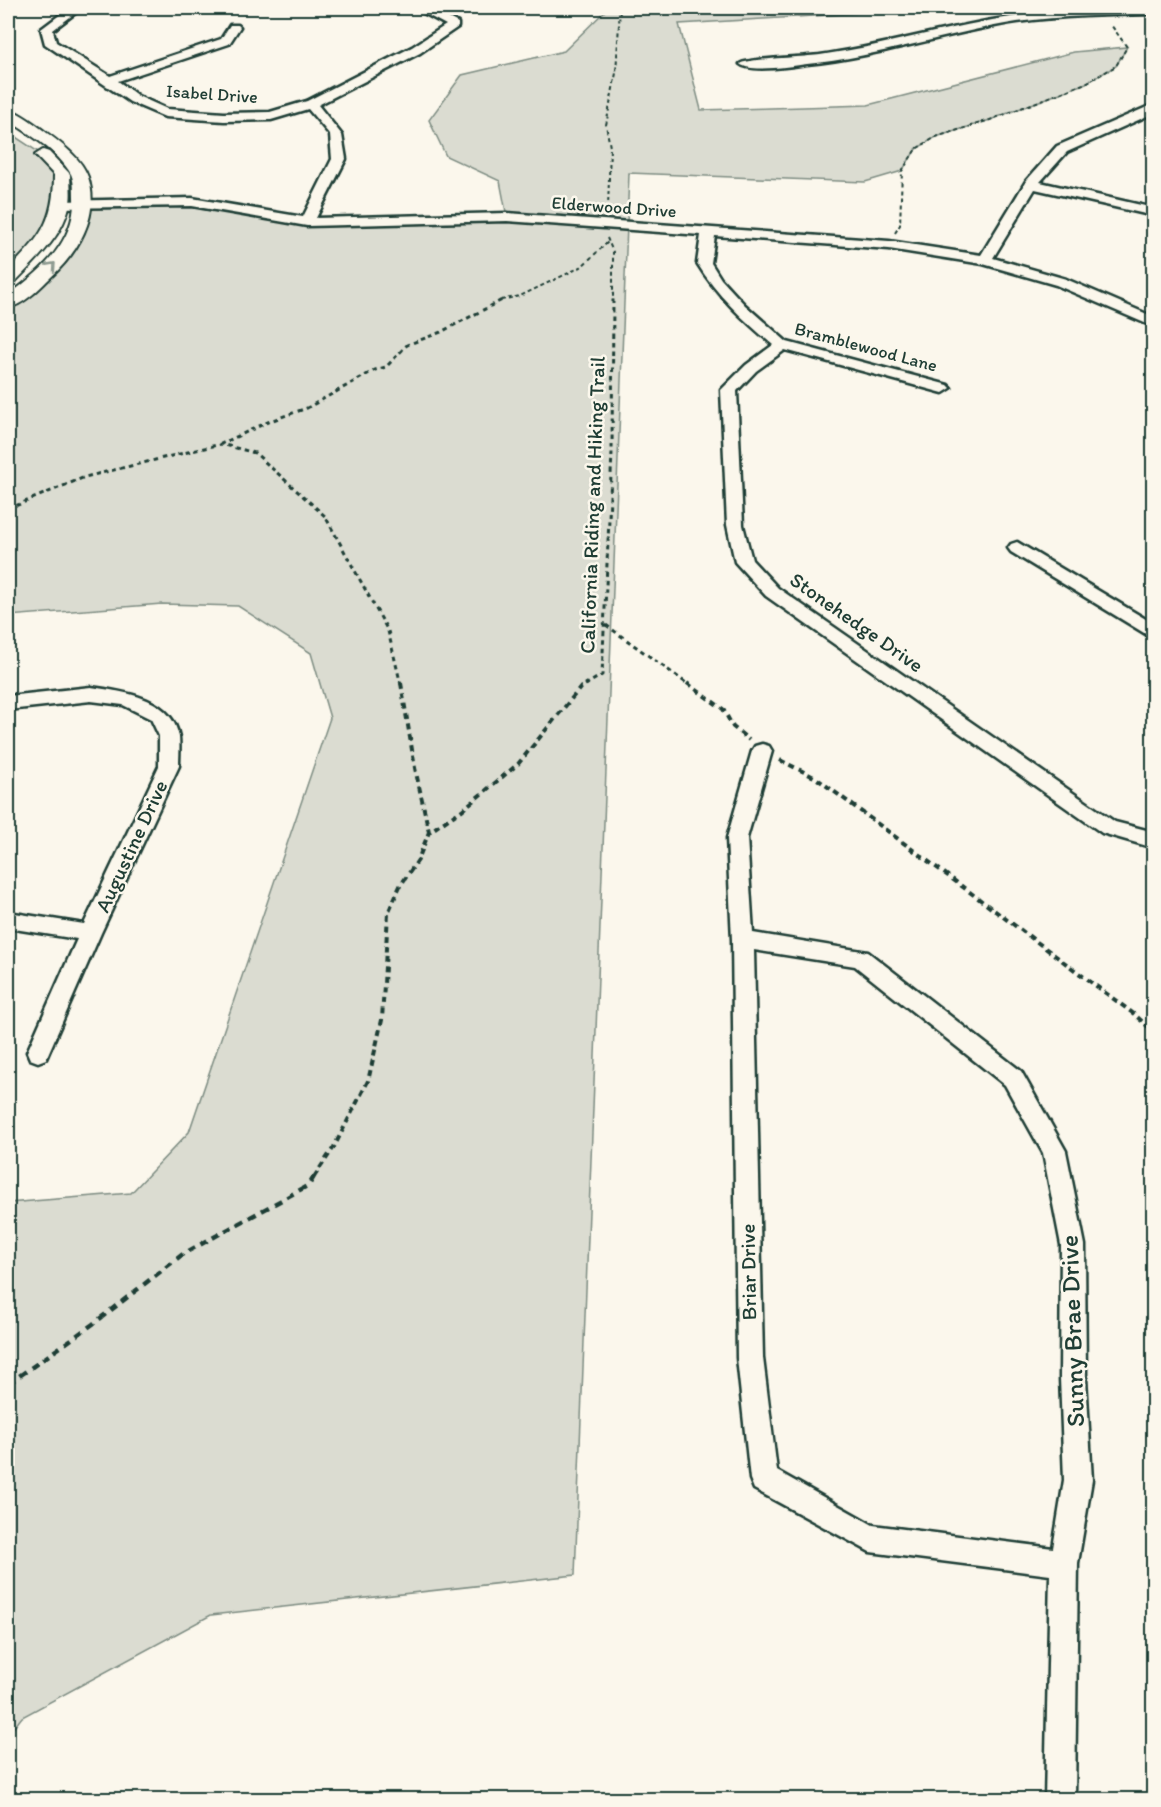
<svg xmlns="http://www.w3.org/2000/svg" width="1161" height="1807" viewBox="0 0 1161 1807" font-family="Itim,sans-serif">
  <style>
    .green { fill: #dbdcd1; stroke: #7d8c82; stroke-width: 1.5 }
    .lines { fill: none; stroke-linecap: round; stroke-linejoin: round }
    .minor-casing { stroke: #1f3d34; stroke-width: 5 }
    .tertiary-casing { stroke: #1f3d34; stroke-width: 4 }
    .path-far3 { stroke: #1f3d34; stroke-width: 2; stroke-dasharray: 4 3; stroke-linecap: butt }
    .path-far2 { stroke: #1f3d34; stroke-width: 3; stroke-dasharray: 4.5 4; stroke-linecap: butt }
    .path-far1 { stroke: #1f3d34; stroke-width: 4; stroke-dasharray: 6 4.5; stroke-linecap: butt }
    .path { stroke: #1f3d34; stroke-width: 4.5; stroke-dasharray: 8 6; stroke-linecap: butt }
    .minor { fill: #fbf7ec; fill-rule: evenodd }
    .tertiary { fill: #fbf7ec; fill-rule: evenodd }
    .oneway { stroke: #8d9a90 }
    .labels { text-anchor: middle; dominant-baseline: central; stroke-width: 5; stroke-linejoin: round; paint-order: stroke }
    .far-street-label { font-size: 18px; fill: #1f3d34; stroke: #fbf7ec }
    .street-label { font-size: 21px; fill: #1f3d34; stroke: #fbf7ec }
    .near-street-label { font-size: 26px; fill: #1f3d34; stroke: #fbf7ec }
  </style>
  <rect width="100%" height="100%" fill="#fbf7ec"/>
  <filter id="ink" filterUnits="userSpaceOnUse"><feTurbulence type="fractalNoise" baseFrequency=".0167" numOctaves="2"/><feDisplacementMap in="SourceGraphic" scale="12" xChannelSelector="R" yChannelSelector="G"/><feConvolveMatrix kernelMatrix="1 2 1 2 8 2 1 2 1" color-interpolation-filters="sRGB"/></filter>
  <g filter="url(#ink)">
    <path class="green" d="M608,8H945L679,24L701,110L868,105L1074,52L1127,47L1116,66L1086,83L990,120L936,137L916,149L902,171L865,182L629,173L575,1575L211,1615L22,1717L8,1735V1203L131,1193L189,1132L330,718L311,653L238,606L162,604L8,616V303L49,271L85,203L192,202L307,222L507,217L500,181L446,156L429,120L462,75L564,51Z
      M8,132L40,153L62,174L61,205L36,251L8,279Z"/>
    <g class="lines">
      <defs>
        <path id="minor" d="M69,8H82L53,30L56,42L110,76L221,39L230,25H238L240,27L229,44L118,81L138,96L167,109L224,113L270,112L307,101L412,47L446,25L418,10L417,8H430L458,23V27L420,53L318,105L342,135L346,159L316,218L507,213L889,241L981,255L1026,181L1057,146L1154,104V113L1067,152L1040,182L1154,208V216L1035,189L993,258L1066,279L1154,317V327L1056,285L983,264L889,249L715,236L711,263L721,279L745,305L787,342L948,385L951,388L943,393L785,350L756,371L737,391L743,525L752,560L778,588L1115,822L1154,832V848L1102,833L766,596L735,562L727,525L721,390L746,365L773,345C744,320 717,296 697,263L701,235L507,221L307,226L192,206L56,208L54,205L56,202L61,201L192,198L303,217L332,159L330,135L308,109L271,120L224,121L165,117L130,102L45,44L41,29Z
          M1154,8V14C1108,15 1062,16 1017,22C946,33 878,57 807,64C792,66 750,73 740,64C745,59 807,57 820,55C886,46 951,25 1017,16C1062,9 1108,8 1154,8Z
          M1017,542L1154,624V639L1011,552L1008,548L1011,544Z
          M91,687C124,692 172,697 179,737C180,746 179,757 179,766L101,933L49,1052L46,1059L38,1062L30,1059L27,1052L77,939L8,928V912L84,924L159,766V736L151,719L123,705L91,701L8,710V696Z
          M762,744L769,746L772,751L747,838L753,933L868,952L1021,1071L1066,1151L1085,1245L1086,1378L1092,1480L1078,1563L1075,1800H1045L1050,1575L870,1552L754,1489L750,1479L737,1358L732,940L727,838L752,751L755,746ZM754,950L855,966L1005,1085L1043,1153L1061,1245L1060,1378L1064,1480L1053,1548L873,1525L777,1471L763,1358Z"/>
        <path id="tertiary" d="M8,109C22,113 36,125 47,133C62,144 82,159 88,177C101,216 77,254 49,279C38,290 23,305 8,308V295C41,272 76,241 74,197C74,189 74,180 71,174C58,151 29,134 8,120Z
          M43,150L49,152L70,174C70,185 72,197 69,207C62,237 35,261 14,283L8,284V270C40,238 54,222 54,175L35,155Z"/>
      </defs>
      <use href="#minor" class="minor-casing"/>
      <use href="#tertiary" class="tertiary-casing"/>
      <path class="path-far3" d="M608,209L610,147L606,125L616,73L620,8
        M895,233L900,225L902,171L916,149L936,137L990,120L1086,83L1116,66L1127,47L1111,25
        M607,238L613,252V300
        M501,300L520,296L581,267L608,242"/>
      <path class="path-far2" d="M8,509L85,477L221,444
        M606,625L689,685
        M401,685L388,631L325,516L255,453L221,444L270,421L307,408L375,370L386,367L407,345L441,332L504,299
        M585,685L602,675L612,452L613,299"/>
      <path class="path-far1" d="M401,683L415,768L429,832
        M687,683L723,709L733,727L749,740
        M780,760L816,778L1134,1014L1154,1032
        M314,1177L334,1147L368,1081L382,1020L388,913L400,886L418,860L429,832L462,810L518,764L581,687L588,683"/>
      <path class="path" d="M8,1384L93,1324L183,1254L309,1185L315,1175"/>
      <use href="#minor" class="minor"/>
      <use href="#tertiary" class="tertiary"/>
    </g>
    <defs><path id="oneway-chevron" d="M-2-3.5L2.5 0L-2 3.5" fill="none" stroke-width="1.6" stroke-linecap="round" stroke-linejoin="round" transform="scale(1.5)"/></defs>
    <use class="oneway" href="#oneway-chevron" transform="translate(52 266) rotate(-48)"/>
  </g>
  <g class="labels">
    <g class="far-street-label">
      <text transform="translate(212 94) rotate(4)">Isabel Drive</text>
      <text transform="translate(614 207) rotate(4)">Elderwood Drive</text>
      <text transform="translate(866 347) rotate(15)">Bramblewood Lane</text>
    </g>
    <g class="street-label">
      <text transform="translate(592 505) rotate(-88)">California Riding and Hiking Trail</text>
      <text transform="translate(857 622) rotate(35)">Stonehedge Drive</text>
      <text transform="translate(131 846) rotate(-65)">Augustine Drive</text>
      <text transform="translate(748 1272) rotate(-91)">Briar Drive</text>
    </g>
    <g class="near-street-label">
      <text transform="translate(1072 1331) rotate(-92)">Sunny Brae Drive</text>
    </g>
  </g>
  <rect width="1161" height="1807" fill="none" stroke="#fbf7ec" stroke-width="30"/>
  <rect x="15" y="15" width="1131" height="1777" fill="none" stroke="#1f3d34" stroke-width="2" filter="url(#ink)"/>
</svg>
